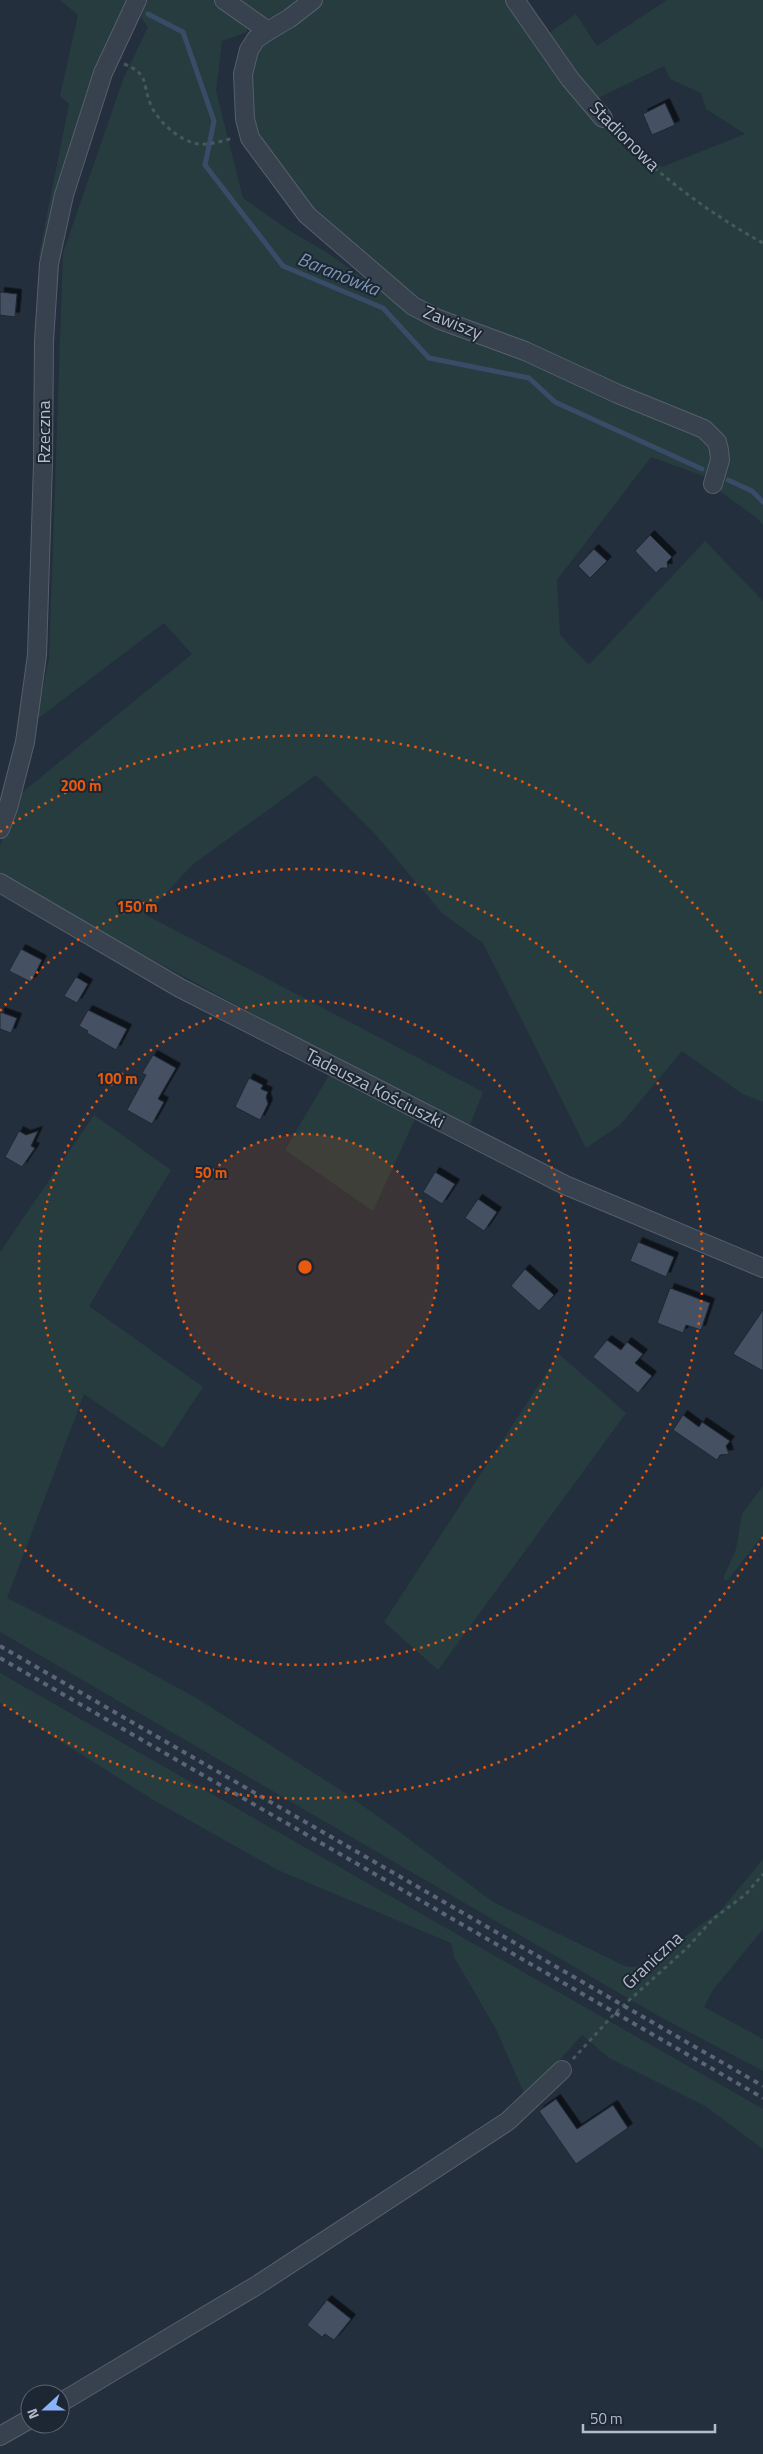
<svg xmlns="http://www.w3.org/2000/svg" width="763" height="2454" viewBox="0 0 763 2454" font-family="'Titillium Web',sans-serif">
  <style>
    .green { fill: #263c3f }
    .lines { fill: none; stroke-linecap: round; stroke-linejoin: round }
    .stream { stroke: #394c67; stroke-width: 5 }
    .building { fill: #455162; stroke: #1f2835; filter: url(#shadow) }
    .minor-casing { stroke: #565f6c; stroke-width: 20 }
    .path { stroke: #44595c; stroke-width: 3; stroke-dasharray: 4 4; stroke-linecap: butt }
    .minor { stroke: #38414e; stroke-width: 18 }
    .rail { stroke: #5a6575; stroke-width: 4; stroke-dasharray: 5 5; stroke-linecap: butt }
    .ring { fill: none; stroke: #e8590c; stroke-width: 2.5; stroke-dasharray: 2.5 5 }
    .labels { text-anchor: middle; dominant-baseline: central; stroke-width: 4; stroke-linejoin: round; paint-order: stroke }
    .street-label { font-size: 18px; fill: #b4bcc9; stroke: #1d2633 }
    .water-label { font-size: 19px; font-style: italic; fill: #7c92b1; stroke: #1d2633 }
    .centre { fill: #e8590c; stroke: #1d2633; stroke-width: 2.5 }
    .ring-label { font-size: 15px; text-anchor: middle; font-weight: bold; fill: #e8590c; stroke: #1d2633; stroke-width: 4; stroke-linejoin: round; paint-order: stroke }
  </style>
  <defs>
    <filter id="shadow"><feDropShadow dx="4.5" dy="-4.5" stdDeviation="0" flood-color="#0009"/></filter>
  </defs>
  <rect width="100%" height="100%" fill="#242f3e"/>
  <path class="green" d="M60,0H131L100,67L69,149L45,259L39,258L40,250L69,104L60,96L78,15Z
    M146,0H213L247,25V32L222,41L216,91L243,198L290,231L326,252L413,312L528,358L707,440L715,455L706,477L651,457L557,580L560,635L589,665L705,541L763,601V1102L741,1093L682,1051L620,1125L586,1148L483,943L443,914L375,834L316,775L192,865L146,915L483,1092L468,1130L14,885L0,874V846L19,795L192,654L164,623L36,720L49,659L63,253L124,77L148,27L141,17Z
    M235,0H304C272,24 267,23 235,0Z
    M320,0H508L585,107L633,156L643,152L662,167L745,134L706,109L701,93L670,79L664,66L594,100L545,36L576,14L597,46L667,0H763V525L757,518L717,489L723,442L440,313L340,239L310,213L254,136L249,88L254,57L261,45Z
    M332,1070L419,1110L373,1211L285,1150Z
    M94,1115L171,1170L89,1306L203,1387L163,1448L84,1394L7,1598L85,1637L198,1699L339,1789L393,1827L493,1902L625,1966L632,1967L648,1964L721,1910L763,1859V1929L713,1990L704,2007L763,2039V2071L655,2014L0,1632V1252Z
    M559,1354L626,1413L438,1670L384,1622Z
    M763,1486V1535L727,1581L723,1579L736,1549L742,1514Z
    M0,1673L763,2109V2149L705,2106L609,2058L582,2035L526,2098L496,2029L454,1957L451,1943L278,1870L155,1801L0,1703Z"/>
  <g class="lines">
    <path class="stream" d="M148,14L183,32L214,121L205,165L283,266L383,308L429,358L529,378L555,402L702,469
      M728,480L752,491L763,502"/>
  </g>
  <path class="building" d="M665,103L675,125L652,135L643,114Z
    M0,292L17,294L15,317L0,315Z
    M650,535L672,557L667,562L668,568H661L656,573L635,551Z
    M594,549L607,561L590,578L578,566Z
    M21,949L42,960L31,982L9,971Z
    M76,977L88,984L77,1003L64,996Z
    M88,1010L127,1029L116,1050L87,1033L88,1031L79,1026Z
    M0,1012L17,1018L11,1033L0,1029Z
    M153,1055L176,1068L158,1099L164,1102L152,1124L127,1110L146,1075L142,1073Z
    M249,1078L263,1085L261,1089L268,1092L266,1097L268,1104L260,1120L235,1107Z
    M19,1131L26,1135L38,1131L31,1146L35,1148L22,1167L5,1157Z
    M435,1172L455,1184L442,1204L423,1192Z
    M478,1199L497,1212L484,1231L465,1218Z
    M638,1242L674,1257L666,1277L630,1261Z
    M525,1269L554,1295L539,1311L511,1286Z
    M670,1288L710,1303L701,1330L686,1325L683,1333L657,1323Z
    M763,1310V1371L733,1354Z
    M607,1340L621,1350L627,1342L643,1354L635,1363L652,1376L638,1393L593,1357Z
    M683,1415L699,1427L702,1422L730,1441L726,1446L729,1454L720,1455L717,1460L673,1430Z
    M556,2099L577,2129L613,2105L628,2128L576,2164L539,2111Z
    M327,2300L351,2319L334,2340L325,2334L322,2337L307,2325Z"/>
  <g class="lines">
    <defs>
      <path id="minor" d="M224,0L268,31L290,18L313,0
        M515,0L570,79L603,118
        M268,31L256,39L249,50L243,74L245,119L250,138L307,215L413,306L438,319L525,351L618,394L704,429L717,442L719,450L720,460L713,484
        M0,829L8,808L25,742L37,655L43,464L44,341L49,264L64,195L103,73L137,0
        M0,883L180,988L565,1185L763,1268
        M60,2403L259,2284L508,2121L562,2070
        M0,2436L30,2419"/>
    </defs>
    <use href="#minor" class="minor-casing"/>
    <path class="path" d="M124,64C149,74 142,82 150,103C156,120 180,142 199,144C209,145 223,141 233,138
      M614,129C656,174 709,213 763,243
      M573,2059L615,2013L687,1948L713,1919L746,1894L763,1874"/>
    <use href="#minor" class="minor"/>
    <path class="rail" d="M0,1646L763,2086
      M0,1658L763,2098"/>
  </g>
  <circle cx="305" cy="1267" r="133" fill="#e8590c" fill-opacity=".12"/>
  <g class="ring">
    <circle cx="305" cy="1267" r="133"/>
    <circle cx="305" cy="1267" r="266"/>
    <path d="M0 1011A398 398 0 1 1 0 1523"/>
    <path d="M763 1537A531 531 0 0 1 0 1702M0 832A531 531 0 0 1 763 997"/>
  </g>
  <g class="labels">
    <g class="street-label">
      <text transform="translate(625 136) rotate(45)">Stadionowa</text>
      <text transform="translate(453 322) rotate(22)">Zawiszy</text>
      <text transform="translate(43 432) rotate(-90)">Rzeczna</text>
      <text transform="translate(375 1088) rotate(27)">Tadeusza Kościuszki</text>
      <text transform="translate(652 1960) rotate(-43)">Graniczna</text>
    </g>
    <g class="water-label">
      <text transform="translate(339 273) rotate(22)">Baranówka</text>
    </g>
  </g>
  <circle cx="305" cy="1267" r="8" class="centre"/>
  <g class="ring-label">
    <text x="81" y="791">200 m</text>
    <text x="137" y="912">150 m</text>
    <text x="117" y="1084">100 m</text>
    <text x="211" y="1178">50 m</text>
  </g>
  <g transform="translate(45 2409) rotate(249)"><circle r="24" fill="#1d2633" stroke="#59626f"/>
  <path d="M0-4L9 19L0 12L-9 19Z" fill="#8ab4f8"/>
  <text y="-8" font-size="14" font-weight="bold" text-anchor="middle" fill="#b4bcc9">N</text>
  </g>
  <path d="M583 2424v8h132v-8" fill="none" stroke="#b4bcc9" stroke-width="2.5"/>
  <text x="590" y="2424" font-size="15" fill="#b4bcc9" stroke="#1d2633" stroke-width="4" paint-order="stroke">50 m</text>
</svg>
